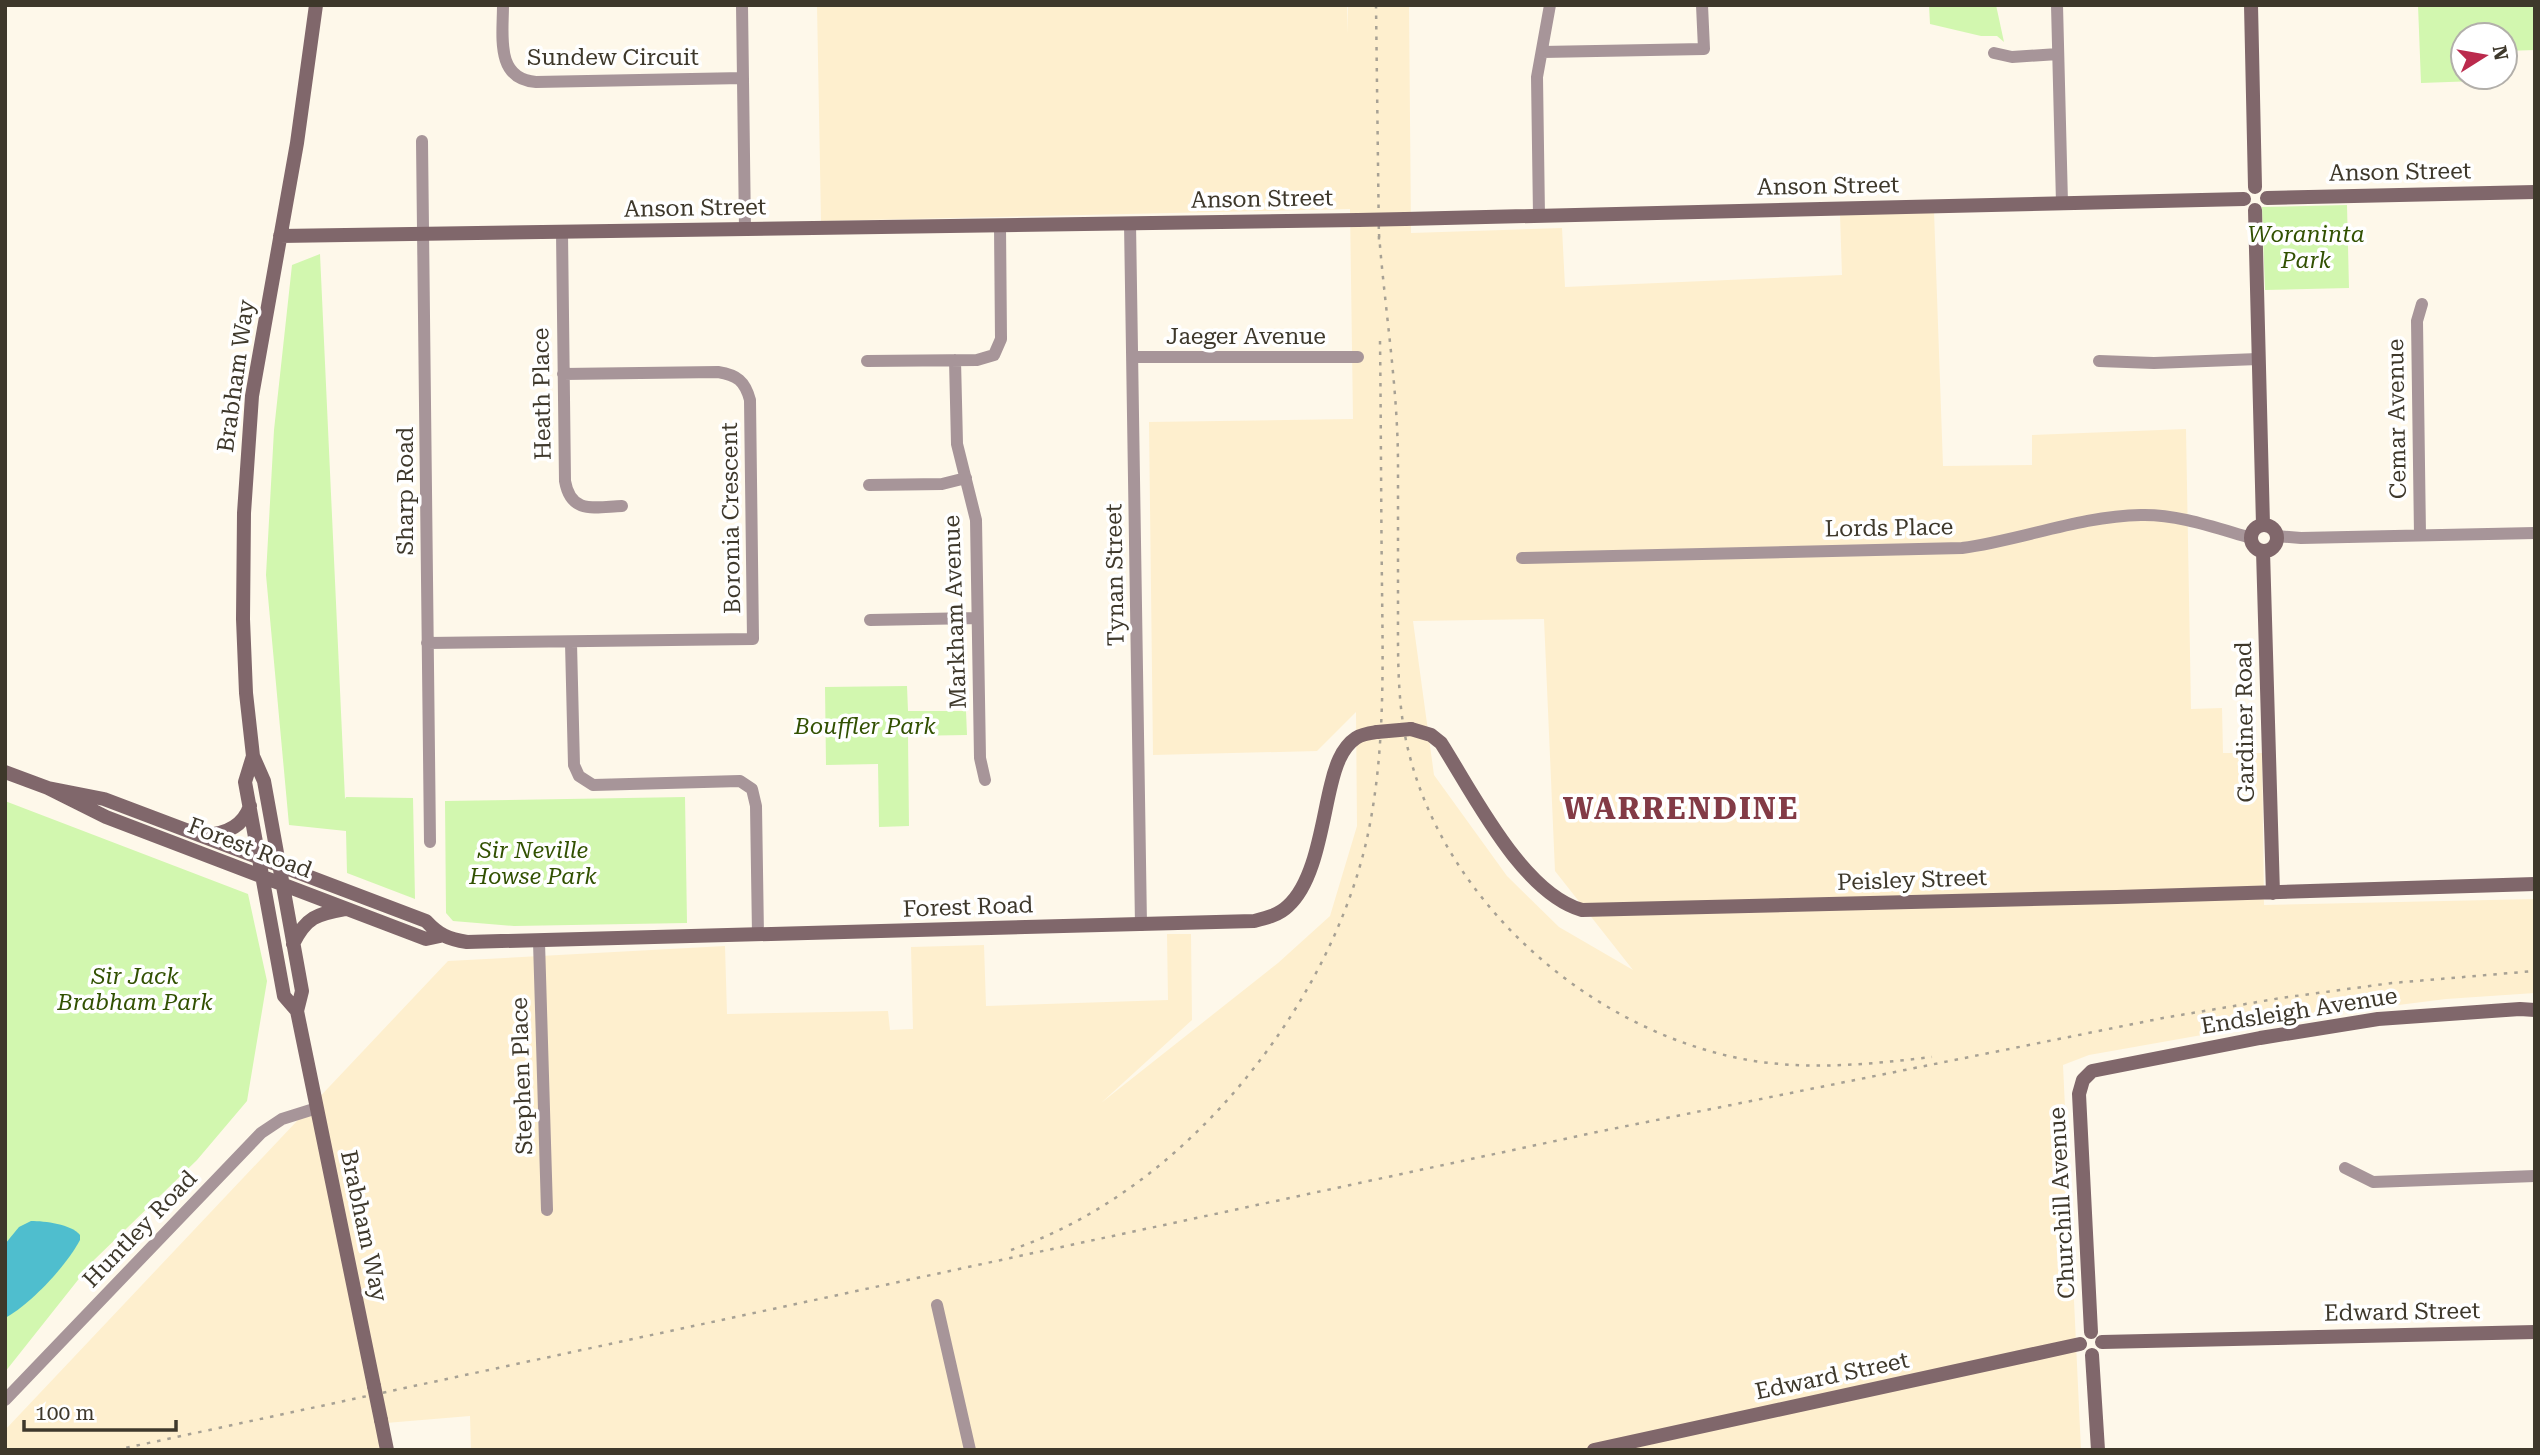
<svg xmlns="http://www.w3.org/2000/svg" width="2540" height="1455" viewBox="0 0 2540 1455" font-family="'Roboto Serif',serif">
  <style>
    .built { fill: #feefce; fill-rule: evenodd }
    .green { fill: #d2f7af }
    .water { fill: #4fbece }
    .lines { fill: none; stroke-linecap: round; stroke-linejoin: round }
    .street { stroke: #a79599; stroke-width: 12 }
    .secondary { stroke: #80676b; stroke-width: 14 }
    .rail { stroke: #a7a194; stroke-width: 2.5; stroke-dasharray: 3.5 7; stroke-linecap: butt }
    .secondary-bridge { stroke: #80676b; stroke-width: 14 }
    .labels { text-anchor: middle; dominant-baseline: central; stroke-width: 7; stroke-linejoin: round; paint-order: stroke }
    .street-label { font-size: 23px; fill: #3e382b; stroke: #fff }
    .park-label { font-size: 23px; font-style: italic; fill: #325102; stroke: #fff }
    .district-label { font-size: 30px; font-weight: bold; letter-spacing: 2px; fill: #833b46; stroke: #fff }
  </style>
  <rect width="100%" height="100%" fill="#fef8ea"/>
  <path class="built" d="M817,5H1347L1348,34V5H1409L1411,233L1562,228L1565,287L1842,275L1840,215L1934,211L1943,466L2032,465V435L2186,429L2191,709L2222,708L2223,753H2262L2264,905L2535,899V993L2446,999L2303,1017L2089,1055L2063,1065L2081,1450H471L470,1416L386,1423V1450H5V1430L448,961L725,946L727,1014L888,1011L890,1030L913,1029L911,947L984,945L986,1006L1168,1000L1167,934H1191L1192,1020L1101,1103L1278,963L1330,916L1357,826L1356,712L1317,751L1153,755L1149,422L1353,419L1350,209L821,221ZM1544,619L1555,871L1633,970L1559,927L1507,876L1434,775L1413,621Z"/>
  <path class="green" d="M1929,5H1996L2004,42L1997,36H1981L1930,24Z
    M2418,5H2535V50L2505,51V35H2463V77H2504V80L2421,83Z
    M2347,205L2349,288L2265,290L2262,207Z
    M320,254L345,799L346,797L413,798L415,899L347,873L346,831L289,825L266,575L274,430L292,265Z
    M907,686L908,711H966L967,735L908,736L909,826L879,827L878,764L826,765L825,687Z
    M685,797L687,923L514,926L453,921L446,913L445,801Z
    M5,801L248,894L267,981L247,1101L197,1160L93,1261L5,1372Z"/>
  <path class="water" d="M31,1221C45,1221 71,1224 80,1235V1240C67,1265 30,1305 5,1318V1244L19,1227Z"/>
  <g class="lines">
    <path class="street" d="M503,5C503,36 495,79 536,82L743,78
      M742,5L745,230
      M2057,5L2062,203
      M1542,52L1704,49L1702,5
      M1994,53L2012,57L2058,54
      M422,141L430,842
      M1539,216L1537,77L1550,5
      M1130,223L1141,925
      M562,232L565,481C571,515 595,507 622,506
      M1133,357H1358
      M955,360L957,444L976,520L980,758L985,780
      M867,361L977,360L994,355L1001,339L1000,226
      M2099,361L2154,363L2258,359
      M869,485L942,484L966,478
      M2420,535L2417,321L2422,304
      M2276,536L2301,538L2535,533
      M1522,558L1962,548C2022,540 2080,516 2141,515C2177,514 2216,528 2251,538
      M870,620L977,618
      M427,643L753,639L750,400C745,381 737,375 718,372L563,374
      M571,643L574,765L579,776L593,785L740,781L752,789L756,806L758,935
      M539,942L547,1210
      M2345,1168L2373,1182L2535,1176
      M937,1305L970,1450
      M5,1400L261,1133L282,1119L317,1108"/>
    <path class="secondary" d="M316,5L297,143L252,396L244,513L243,619L246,693L253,756L264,781L302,991L297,1011L374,1386
      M2251,5L2255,187
      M2267,198L2535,192
      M2255,210L2263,525
      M1405,219L2244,199
      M280,236L1358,220
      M2251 538a13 13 0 1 1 26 0a13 13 0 1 1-26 0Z
      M2263,551L2273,893
      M1411,729L1431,735L1441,743C1473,793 1522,893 1582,910L2117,897L2535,884
      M253,756L245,782L284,996L297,1011
      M5,772L48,788L106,817L426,939L440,936
      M48,788L104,799L426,921C439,935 448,939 467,942L1254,921C1266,918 1279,915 1288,906C1316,881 1322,820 1331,785C1335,768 1341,748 1356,738C1362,734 1370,733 1377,732
      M205,835C225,834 243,827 250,806
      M293,944C306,917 317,914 345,909
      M2091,1332L2079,1094L2083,1080L2092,1071L2260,1038L2378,1019L2520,1009L2535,1010
      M2102,1342L2535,1332
      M2092,1355L2098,1450
      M381,1420L387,1450
      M1594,1450L2080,1344"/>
    <path class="rail" d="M1376,5L1379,243
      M1379,234C1385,311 1398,388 1398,466C1398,513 1398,561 1398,609C1398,654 1397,700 1407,745C1443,904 1594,1035 1754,1061C1814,1070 1872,1064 1932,1057
      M1011,1250C1092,1222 1163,1170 1221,1107C1288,1034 1343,940 1366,843C1385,759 1383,673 1382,587C1381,505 1381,423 1380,341
      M116,1450L1597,1132L2163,1018L2281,998L2392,983L2535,971"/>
    <path class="secondary-bridge" d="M1358,220L1405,219
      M1377,732L1411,729
      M374,1386L381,1420"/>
  </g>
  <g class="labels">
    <g class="street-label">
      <text x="613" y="57">Sundew Circuit</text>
      <text transform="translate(2400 172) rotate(-1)">Anson Street</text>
      <text transform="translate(1828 186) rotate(-1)">Anson Street</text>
      <text transform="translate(1262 199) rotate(-1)">Anson Street</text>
      <text transform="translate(695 208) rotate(-1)">Anson Street</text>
      <text x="1246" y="336">Jaeger Avenue</text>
      <text transform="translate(236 376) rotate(-82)">Brabham Way</text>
      <text transform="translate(542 394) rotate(-91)">Heath Place</text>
      <text transform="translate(2397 419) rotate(-91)">Cemar Avenue</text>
      <text transform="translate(405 491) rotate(-90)">Sharp Road</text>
      <text transform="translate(731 518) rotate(-91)">Boronia Crescent</text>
      <text transform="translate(1889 528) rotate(-1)">Lords Place</text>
      <text transform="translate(1115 575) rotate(-91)">Tynan Street</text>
      <text transform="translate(955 612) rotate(-92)">Markham Avenue</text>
      <text transform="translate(2245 722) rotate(-91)">Gardiner Road</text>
      <text transform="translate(250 848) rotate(21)">Forest Road</text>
      <text transform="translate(1912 880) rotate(-2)">Peisley Street</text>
      <text transform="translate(968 907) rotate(-2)">Forest Road</text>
      <text transform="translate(2299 1011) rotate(-9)">Endsleigh Avenue</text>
      <text transform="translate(522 1076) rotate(-92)">Stephen Place</text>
      <text transform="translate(2062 1203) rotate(-93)">Churchill Avenue</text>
      <text transform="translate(364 1226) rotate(78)">Brabham Way</text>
      <text transform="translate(140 1229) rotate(-46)">Huntley Road</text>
      <text transform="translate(2402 1312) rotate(-1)">Edward Street</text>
      <text transform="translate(1832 1376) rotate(-12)">Edward Street</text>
    </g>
    <g class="park-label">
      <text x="2306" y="234">Woraninta<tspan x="2306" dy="26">Park</tspan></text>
      <text x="865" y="726">Bouffler Park</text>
      <text x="533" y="850">Sir Neville<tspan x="533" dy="26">Howse Park</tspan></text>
      <text x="135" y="976">Sir Jack<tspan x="135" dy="26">Brabham Park</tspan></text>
    </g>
    <g class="district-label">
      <text x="1681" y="808">WARRENDINE</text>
    </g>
  </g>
  <rect width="2540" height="1455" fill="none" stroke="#3e382b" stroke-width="14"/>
  <g transform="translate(2484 56) rotate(79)"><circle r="33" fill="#ffffff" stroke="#b2afaa" stroke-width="2"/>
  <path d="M0-5L12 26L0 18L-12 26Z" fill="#bb2a4d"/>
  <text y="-10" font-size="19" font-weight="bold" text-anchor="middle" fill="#3e382b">N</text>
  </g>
  <path d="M24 1420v10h152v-10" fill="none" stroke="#3e382b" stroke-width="3.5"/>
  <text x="35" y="1420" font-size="21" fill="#3e382b" stroke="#ffffff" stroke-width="5" paint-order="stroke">100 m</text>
</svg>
